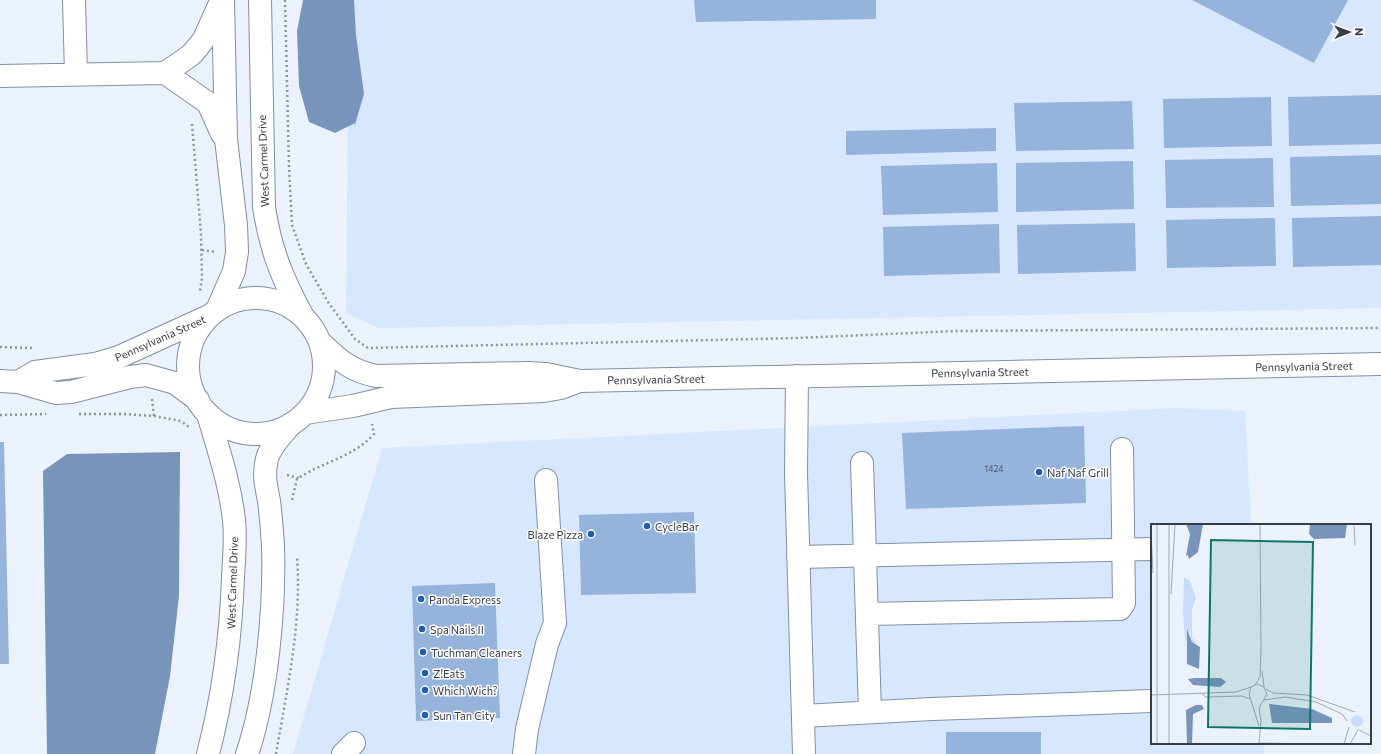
<svg xmlns="http://www.w3.org/2000/svg" width="1381" height="754" viewBox="0 0 1381 754" font-family="Commissioner,sans-serif">
  <style>
    .built { fill: #d6e7ff }
    .water { fill: #7894bb }
    .building { fill: #96b3dc }
    .lines { fill: none; stroke-linecap: round; stroke-linejoin: round }
    .minor-casing { stroke: #8190a5; stroke-width: 24 }
    .major-casing { stroke: #8190a5; stroke-width: 24 }
    .path { stroke: #8d949d; stroke-width: 2.5; stroke-dasharray: 2 3; stroke-linecap: butt }
    .minor { stroke: #fff; stroke-width: 22 }
    .major { stroke: #fff; stroke-width: 22 }
    .poi-dot { fill: #215daf; stroke: #fff; stroke-width: 1.5 }
    .labels { text-anchor: middle; dominant-baseline: central; stroke-width: 3; stroke-linejoin: round; paint-order: stroke }
    .number-label { font-size: 9px; fill: #4e5a6c }
    .street-label { font-size: 11px; fill: #363d46; stroke: #fff }
    .poi-label { font-size: 11px; fill: #363d46; stroke: #fff; text-anchor: start }
    .inset-road { fill: none; stroke: #a3aab3; stroke-width: 1 }
    .view { fill: #0f766e; fill-opacity: 0.15; stroke: #0f766e; stroke-width: 2 }
    .inset-edge { fill: none; stroke: #363d46; stroke-width: 2 }
  </style>
  <rect width="100%" height="100%" fill="#ebf2fb"/>
  <path class="built" d="M349,0H1381V308L379,328L346,313Z
    M1177,408L1245,411L1251,525H1152V743H1263L1264,754H293L382,448Z"/>
  <path class="water" d="M303,0H354L356,35L364,94L354,128L355,123L335,133L309,122L299,86L297,31Z
    M180,452L179,596L170,676L155,754H47L43,471L67,454Z"/>
  <path class="building" d="M694,0H876V19L696,22Z
    M1192,0H1348L1314,63Z
    M1381,95V144L1289,146L1288,97Z
    M1271,97L1272,146L1164,148L1163,99Z
    M1132,101L1134,149L1016,151L1014,103Z
    M996,128V151L846,155V131Z
    M1381,155V204L1291,206L1290,157Z
    M1273,158L1274,207L1166,208L1165,160Z
    M1133,161L1134,209L1016,212V163Z
    M997,163L998,212L883,215L881,166Z
    M1381,216V265L1293,267L1292,218Z
    M1275,218L1276,266L1167,268L1166,220Z
    M1135,223L1136,271L1018,274L1017,225Z
    M999,224L1000,273L884,276L883,227Z
    M1084,426L1086,503L906,509L902,433Z
    M0,442H4L9,664H0Z
    M694,512L696,593L581,595L579,515Z
    M495,583L500,718L416,721L412,586Z
    M946,732H1041V754H946Z"/>
  <g class="lines">
    <defs>
      <path id="minor" d="M74,0L76,74
        M260,0L264,207C270,248 282,278 302,315
        M165,73L208,103L222,134
        M0,76L165,73L191,55L198,47L204,39L221,1
        M217,310L234,271L237,252L236,225L226,139L223,0
        M797,376L796,473L804,754
        M208,414C218,449 230,483 234,520C236,538 234,559 233,577C231,637 223,696 208,754
        M862,463L870,712
        M798,557L1152,549
        M867,614L1120,609L1124,603L1122,449
        M803,716L932,709L1152,701
        M247,754C267,696 275,607 273,546C272,531 271,516 269,501C266,485 263,475 267,459C270,446 283,434 291,424
        M343,754L354,743
        M524,754L527,729L547,644L555,623L546,480"/>
      <path id="major" d="M188 366a68 68 0 1 1 136 0a68 68 0 1 1-136 0Z
        M320,342C338,359 350,371 376,376L529,373L546,374L580,381L1381,364
        M0,381L18,382L56,393L71,392L130,377L146,375L175,383L198,400
        M18,382L35,372L95,364L119,357L209,316
        M305,413L353,406L391,397L544,391L561,388L579,381"/>
    </defs>
    <use href="#minor" class="minor-casing"/>
    <use href="#major" class="major-casing"/>
    <path class="path" d="M285,0L289,167L292,225L306,264L328,302L355,339L368,348L797,338L956,331L1381,328
      M192,124L201,234L202,278L200,291
      M202,250L215,252
      M0,347L35,348
      M152,399L154,416
      M79,414H124L154,416L181,421L189,427
      M0,415L46,414
      M287,475L299,478
      M292,500L297,479C322,462 354,457 374,434L372,424
      M276,754C287,689 302,623 297,557"/>
    <use href="#minor" class="minor"/>
    <use href="#major" class="major"/>
  </g>
  <g class="poi-dot">
    <circle cx="1039" cy="472" r="4"/>
    <circle cx="647" cy="526" r="4"/>
    <circle cx="591" cy="534" r="4"/>
    <circle cx="421" cy="599" r="4"/>
    <circle cx="422" cy="629" r="4"/>
    <circle cx="423" cy="652" r="4"/>
    <circle cx="425" cy="673" r="4"/>
    <circle cx="425" cy="690" r="4"/>
    <circle cx="425" cy="715" r="4"/>
  </g>
  <g class="labels">
    <g class="number-label">
      <text x="994" y="468">1424</text>
    </g>
    <g class="street-label">
      <text transform="translate(263 161) rotate(-92)">West Carmel Drive</text>
      <text transform="translate(160 338) rotate(-24)">Pennsylvania Street</text>
      <text transform="translate(1304 366) rotate(-1)">Pennsylvania Street</text>
      <text transform="translate(980 372) rotate(-1)">Pennsylvania Street</text>
      <text transform="translate(656 379) rotate(-1)">Pennsylvania Street</text>
      <text transform="translate(232 583) rotate(-88)">West Carmel Drive</text>
    </g>
    <g class="poi-label">
      <text x="1047" y="472">Naf Naf Grill</text>
      <text x="655" y="526">CycleBar</text>
      <text x="583" y="534" text-anchor="end">Blaze Pizza</text>
      <text x="429" y="599">Panda Express</text>
      <text x="430" y="629">Spa Nails II</text>
      <text x="431" y="652">Tuchman Cleaners</text>
      <text x="433" y="673">Z!Eats</text>
      <text x="433" y="690">Which Wich?</text>
      <text x="433" y="715">Sun Tan City</text>
    </g>
  </g>
  <g transform="translate(1151 524)">
    <rect width="220" height="220" fill="#ebf2fb"/>
    <path d="M33,53L39,57L45,74L41,85V114L47,121L41,118L38,107L35,118L36,140L32,89ZM200 197a6 6 0 1 1 12 0a6 6 0 1 1-12 0Z" fill="#c9ddfa"/>
    <path d="M35,0H52L47,28L38,35L37,31L35,32L39,10ZM159,0H196L194,14L163,15L158,10ZM36,105L41,118L49,123L48,145L36,140ZM44,154H70L75,158L69,163L42,161L37,155ZM118,180L161,185L181,194V199H121ZM45,181H51L53,185L42,190L41,220H36L35,186Z" fill="#7894bb"/>
    <path class="inset-road" d="M6,0V220M203,0L204,21M0,8L2,49M20,70L24,0M111,147L113,163M104,161L109,153L110,126L109,0M115,165L122,169L156,171L204,188M51,170L55,173L91,172L99,175M0,171L85,168L100,163M113,176L134,173L165,178L191,190L196,197M208,206L220,212M108,219L162,220M18,220V0M108,220L110,197L108,184L116,170L113,163L106,160L100,163L98,170L108,202M193,220L198,203M199,220L207,206"/>
    <path class="view" d="M60,16L162,18L159,205L57,203Z"/>
    <rect width="220" height="220" class="inset-edge"/>
  </g>
  <g transform="translate(1349 32) rotate(89)" stroke="#ffffff" stroke-width="3" paint-order="stroke">
  <path d="M0-3L7 15L0 10L-7 15Z" fill="#363d46"/>
  <text y="-6" font-size="11" font-weight="bold" text-anchor="middle" fill="#363d46">N</text>
  </g>
</svg>
